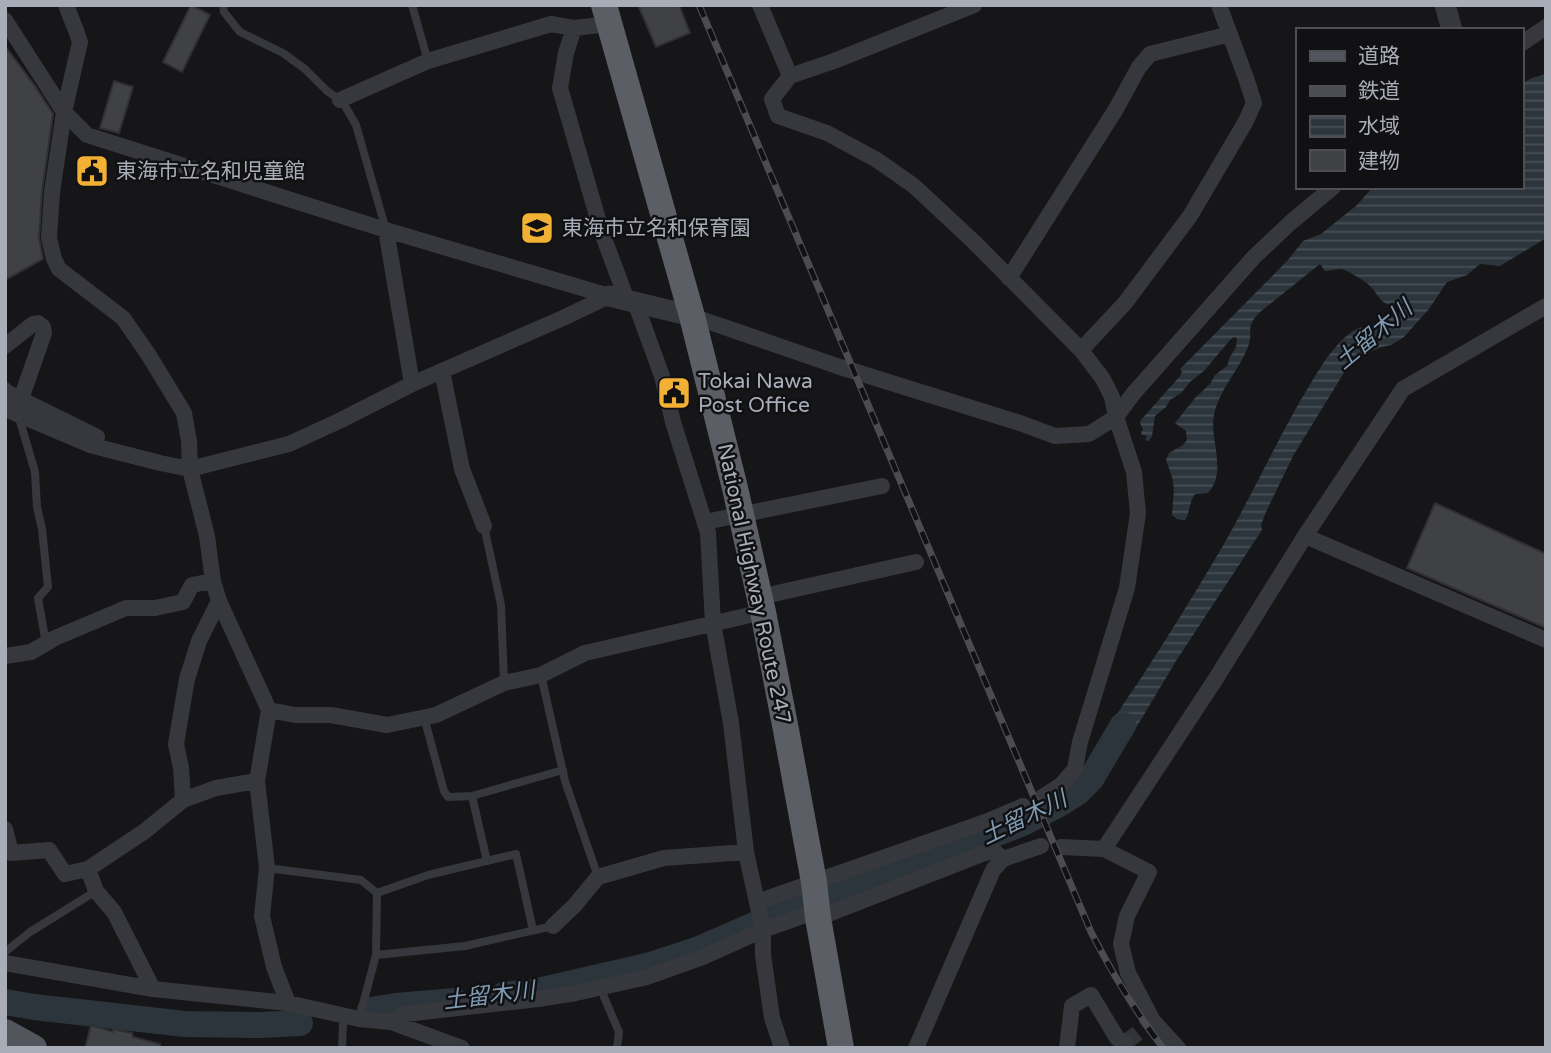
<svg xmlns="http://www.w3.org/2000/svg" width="1551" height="1053" viewBox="0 0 1551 1053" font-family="'Varela Round','Noto Sans JP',sans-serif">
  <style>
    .water { fill: url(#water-rules) }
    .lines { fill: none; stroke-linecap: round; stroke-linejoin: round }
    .river { stroke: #2c353c; stroke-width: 26 }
    .building { fill: #404145; stroke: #303034; stroke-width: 2 }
    .minor-tunnel { stroke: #333438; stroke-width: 16; stroke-dasharray: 16 8; stroke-linecap: butt }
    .service { stroke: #37383d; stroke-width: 8 }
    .minor { stroke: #37383d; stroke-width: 16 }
    .tertiary { stroke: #37383d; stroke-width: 21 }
    .primary { stroke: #53555c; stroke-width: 26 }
    .trunk { stroke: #5b5e65; stroke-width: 26 }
    .rail-casing { stroke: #4a4c52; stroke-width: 7 }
    .rail { stroke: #111113; stroke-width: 4.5; stroke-dasharray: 13; stroke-linecap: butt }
    .labels { text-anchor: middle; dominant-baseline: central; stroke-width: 5; stroke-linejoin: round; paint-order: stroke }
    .poi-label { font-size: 21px; fill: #a8adb8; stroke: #111113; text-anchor: start }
    .street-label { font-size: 21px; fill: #a8adb8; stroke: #111113 }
    .water-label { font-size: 23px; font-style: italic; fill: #7f9bb3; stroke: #111113 }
  </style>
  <defs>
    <pattern id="water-rules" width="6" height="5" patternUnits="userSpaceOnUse" patternTransform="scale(1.75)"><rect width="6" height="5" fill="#2c353c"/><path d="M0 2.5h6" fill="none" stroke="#485056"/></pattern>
  </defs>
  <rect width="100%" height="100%" fill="#161618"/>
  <path class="water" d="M1546,74V238L1500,266L1480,264L1467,275L1447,282L1429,309L1404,337L1391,345L1382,347L1367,353L1358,358L1345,371L1293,456L1266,512L1261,525L1262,530L1176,661L1115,763L1095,751C1109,725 1126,700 1143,675C1171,632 1198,588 1224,544C1258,484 1286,420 1324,362C1331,352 1342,338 1353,331C1369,323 1394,322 1404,305L1401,303C1382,309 1381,298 1370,286C1367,282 1347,270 1341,269C1336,269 1330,271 1325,271L1320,264L1260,312C1244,328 1254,330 1248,347C1239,370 1219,390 1214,415C1209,440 1228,471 1208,493L1195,494C1189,502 1190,513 1185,520L1177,519L1172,515L1174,489L1172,477L1166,460L1169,453L1183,445L1187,440L1186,431L1175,423L1195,398L1210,384L1215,375L1227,366L1230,357L1236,347L1237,338L1234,337L1230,340L1204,371L1191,381L1181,393L1170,400L1166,407L1155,416L1152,436L1149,441L1145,440L1147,436L1142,435L1141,432L1143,429L1140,423L1141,420L1180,376L1182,372L1180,369L1288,260L1303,241L1321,234L1357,205L1373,187H1521V84L1532,78Z"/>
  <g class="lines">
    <path class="river" d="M504,995L538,991L647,966L699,949L807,902L845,892L1023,823L1061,803L1078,792L1091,779L1123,725
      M5,1002L34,1007L185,1024L261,1025L300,1023
      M370,1010L396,1006L455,1001"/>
  </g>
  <path class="building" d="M191,5L210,15L182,72L163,62Z
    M638,5H679L690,33L656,47Z
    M5,46L35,86L53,114L42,191L39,238L43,259L5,280Z
    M114,81L133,87L119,133L100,128Z
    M1435,503L1546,554V628L1407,568Z
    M91,1025L113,1032V1029L132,1033L133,1037L160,1044V1048H85Z"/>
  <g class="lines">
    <path class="minor-tunnel" d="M1125,1043L1153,1021"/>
    <path class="service" d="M223,5L224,12L240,32L283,53L305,69L327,91L340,100L344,104L356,125L386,230
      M412,5L428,61
      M21,416L20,421L35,472L37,507L42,529L48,587L38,598L45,638L48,642
      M484,526L501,605L504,682
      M541,675L565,781L598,877
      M424,717L444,791L448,797L472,796L563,770
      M472,796L487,861
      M267,868L361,880L377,893L376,955L465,946L553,926
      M377,893L428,875L516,854L533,930
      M5,952L30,932L96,891
      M602,987L604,997L619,1032L617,1048
      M359,1019L376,955
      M342,1048L343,1025L346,1016"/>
    <path class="minor" d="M66,5L77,33L80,42L64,112L52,192L49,238L54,259L59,269L123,318L148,354L184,413L189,441L190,469L207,536L213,581L219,601L269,710L257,781L267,868L262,916L274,967L288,1003
      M760,5L790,76
      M974,5L834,61L790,76L772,99L778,116L827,133L877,160L914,186L973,241L1081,350L1103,379L1112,397L1116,417L1134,472L1138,513L1127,588L1080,742L1075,769L1061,785L1041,798
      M5,20L64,112L87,135L386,230L609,296
      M574,28L566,53L560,88L602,233L627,300
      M1521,44L1546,27
      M340,100L428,61L551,24L574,28L609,24
      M386,230L412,384
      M1009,278L1116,109L1139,67L1150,54L1230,34
      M635,302L662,376L673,422L708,533L713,623L731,723L746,852L763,930V955L772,1018L782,1048
      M692,316L837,366L1020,423L1055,436L1089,434L1116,417L1133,394L1254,257L1290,223L1333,187
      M5,346L33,324L38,323L43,327L44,333L21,399
      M1081,350L1125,303L1190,216L1246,121L1254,103L1246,78L1219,5
      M442,371L462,469L484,526
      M5,390L6,392L97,437
      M5,409L90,445L160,463L190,469L289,444L339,421L412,384L563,318L609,296
      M705,522L882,486
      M1305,536L1546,640
      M760,597L916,562
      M5,656L31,652L55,638L126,608H155L183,602L192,585L213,581
      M269,710L295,715H331L387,725L436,715L504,683L541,675L585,653L763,612
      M183,800L216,788L257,781
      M5,829L11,853L49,850L65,874L88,869
      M1061,847L1104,849L1149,872L1127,916L1121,944L1128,973L1153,1021L1178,1048
      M1104,849L1215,680L1305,536L1403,389L1546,306
      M757,902L985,822L1023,806
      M818,918L982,854L994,851L1003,859
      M553,926L575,905L598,877L664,858L746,852
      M5,963L153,989L288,1003L359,1019L391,1022L462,1048
      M153,989L114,912L96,891L88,869L145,831L183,800L181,768L176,744L182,708L187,679L199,641L219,601
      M391,1022L405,1014L538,999L576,993L647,977L703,957L763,930L817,911
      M916,1048L993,870L1003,859L1041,846
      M1067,1048L1072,1006L1091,995L1117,1038L1125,1043L1126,1048"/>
    <path class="tertiary" d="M1445,5L1452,30
      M609,296L692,316"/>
    <path class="primary" d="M5,1032L34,1048"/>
    <path class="trunk" d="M604,5L692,316L735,488L763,612L786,730L814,882L818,918L841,1048"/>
    <defs>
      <path id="rail" d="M699,5L1091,932C1112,973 1135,1011 1163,1048"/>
    </defs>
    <use href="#rail" class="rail-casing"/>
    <use href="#rail" class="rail"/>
  </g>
  <defs>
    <symbol id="civic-square" viewBox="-11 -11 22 22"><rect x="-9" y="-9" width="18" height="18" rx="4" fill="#f2b134" stroke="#111113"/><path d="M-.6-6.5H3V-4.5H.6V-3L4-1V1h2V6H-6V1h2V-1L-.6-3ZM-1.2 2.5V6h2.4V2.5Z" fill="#111"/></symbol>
    <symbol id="school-square" viewBox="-11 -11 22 22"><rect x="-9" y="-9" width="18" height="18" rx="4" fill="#f2b134" stroke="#111113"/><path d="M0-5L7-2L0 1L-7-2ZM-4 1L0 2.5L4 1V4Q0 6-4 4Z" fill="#111"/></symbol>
  </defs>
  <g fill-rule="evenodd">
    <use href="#civic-square" x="73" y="152" width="38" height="38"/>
    <use href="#school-square" x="518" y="209" width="38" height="38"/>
    <use href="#civic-square" x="655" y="374" width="38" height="38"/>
  </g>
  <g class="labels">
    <g class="poi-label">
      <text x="116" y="171">東海市立名和児童館</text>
      <text x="562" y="228">東海市立名和保育園</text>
      <text x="698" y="381">Tokai Nawa<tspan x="698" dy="24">Post Office</tspan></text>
    </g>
    <g class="street-label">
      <text transform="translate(754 584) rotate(78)">National Highway Route 247</text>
    </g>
    <g class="water-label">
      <text transform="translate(1374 335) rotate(-40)">土留木川</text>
      <text transform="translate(1024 818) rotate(-26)">土留木川</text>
      <text transform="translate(489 996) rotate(-7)">土留木川</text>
    </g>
  </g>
  <rect width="1551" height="1053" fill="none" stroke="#a8adb8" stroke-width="14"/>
  <rect x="1296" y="28" width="228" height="161" fill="#111113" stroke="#4d4f55" stroke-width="2"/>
  <rect x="1310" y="51" width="35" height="10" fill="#53555c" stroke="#4d4f55" stroke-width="2"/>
  <text x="1358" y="63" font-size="21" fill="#a8adb8">道路</text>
  <rect x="1310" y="86" width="35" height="10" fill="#4a4c52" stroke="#4d4f55" stroke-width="2"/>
  <text x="1358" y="98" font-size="21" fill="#a8adb8">鉄道</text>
  <rect x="1310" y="116" width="35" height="21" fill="url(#water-rules)" stroke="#4d4f55" stroke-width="2"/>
  <text x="1358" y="133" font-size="21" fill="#a8adb8">水域</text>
  <rect x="1310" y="150" width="35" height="21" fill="#404145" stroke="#4d4f55" stroke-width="2"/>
  <text x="1358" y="168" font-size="21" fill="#a8adb8">建物</text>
</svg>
